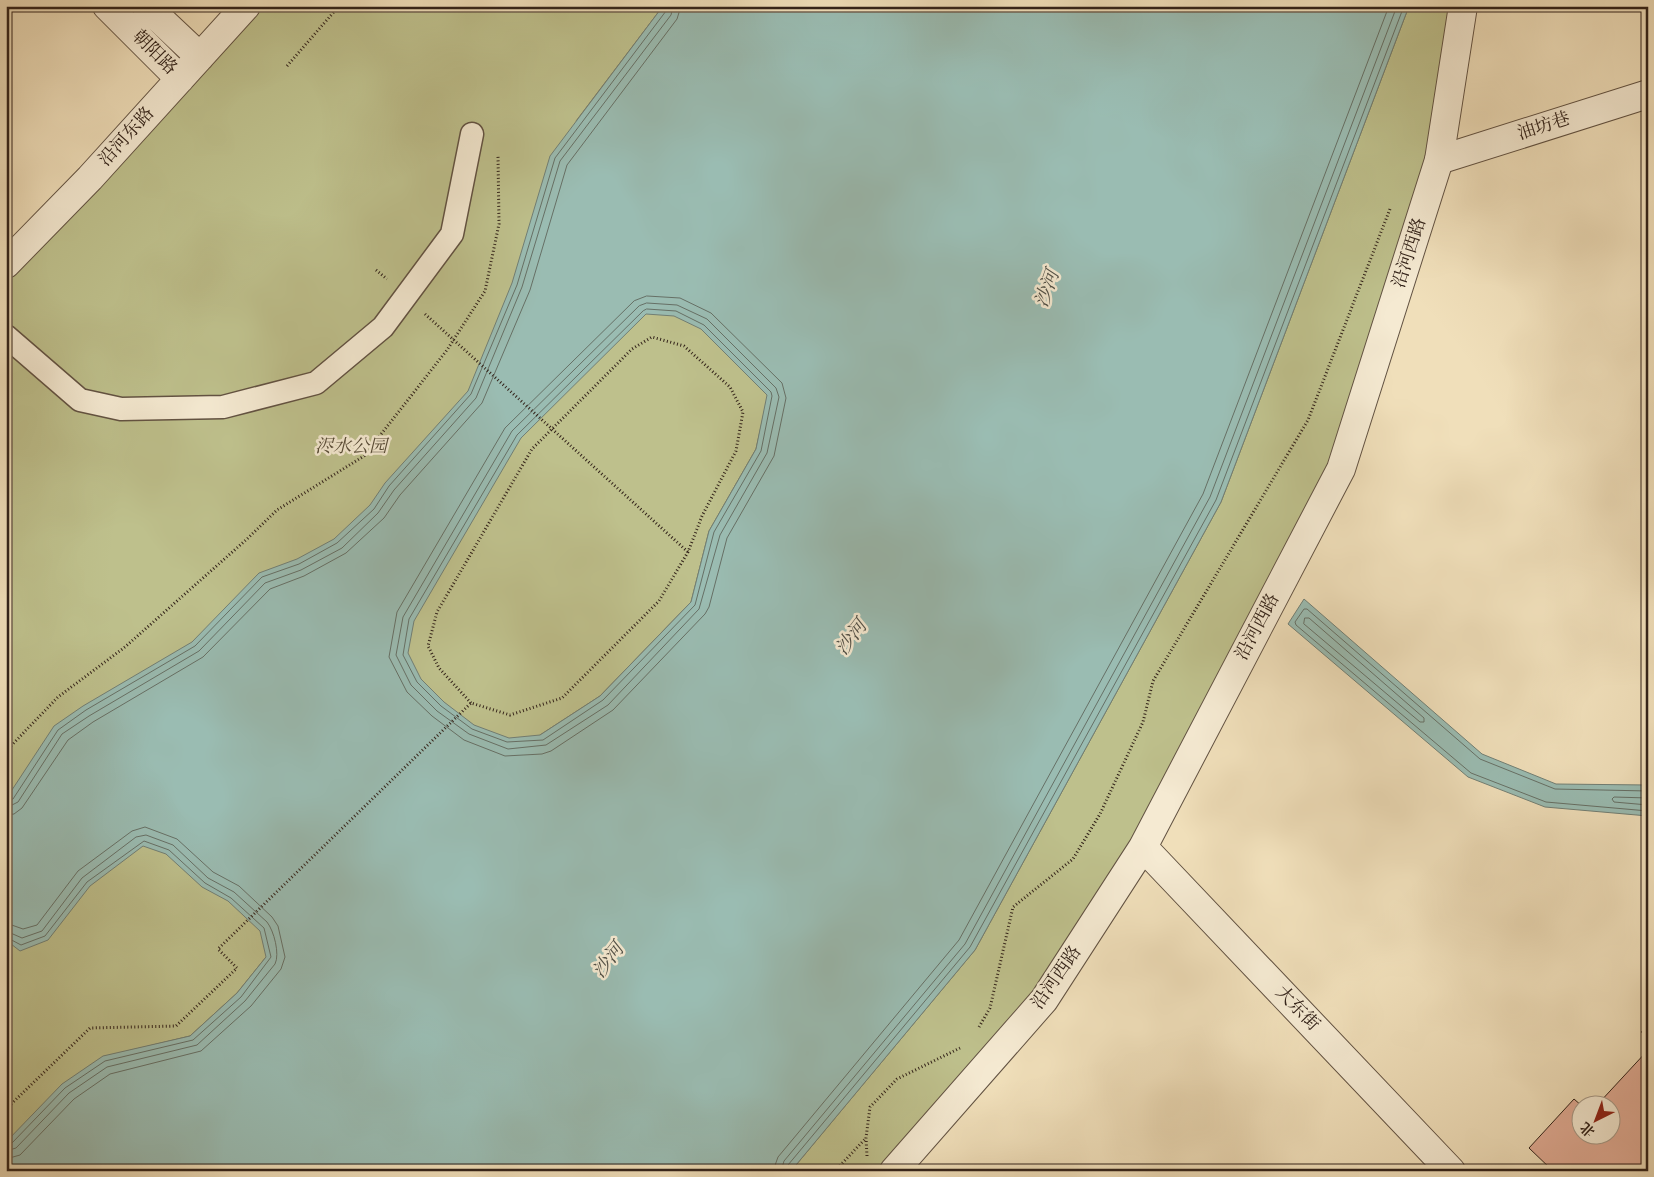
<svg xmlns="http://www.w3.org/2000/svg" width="1654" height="1177" viewBox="0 0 1654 1177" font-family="Vollkorn,'Noto Serif SC',serif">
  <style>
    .green { fill: #bec08c; stroke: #787253 }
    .water { fill: #9abcb2; stroke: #717f75; fill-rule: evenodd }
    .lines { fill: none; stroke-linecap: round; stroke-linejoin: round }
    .shore { stroke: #667066; stroke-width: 1 }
    .building { fill: #e1ac95; stroke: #33231a }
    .pedestrian-casing { stroke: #625242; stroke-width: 25 }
    .minor-casing { stroke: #625242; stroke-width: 30 }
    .tertiary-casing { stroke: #625242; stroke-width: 30 }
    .path { stroke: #33231a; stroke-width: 3; stroke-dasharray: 1 2.5; stroke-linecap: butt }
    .pedestrian { stroke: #f5ead2; stroke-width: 22 }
    .minor { stroke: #f5ead2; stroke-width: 28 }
    .tertiary { stroke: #f5ead2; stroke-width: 28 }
    .labels { text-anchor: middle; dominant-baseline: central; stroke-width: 5; stroke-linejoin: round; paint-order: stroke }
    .street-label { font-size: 18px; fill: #33231a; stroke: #f5ead2 }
    .park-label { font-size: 18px; font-style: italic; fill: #564a36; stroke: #f5ead2 }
    .water-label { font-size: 19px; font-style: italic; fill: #525148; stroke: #f5ead2 }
  </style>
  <rect width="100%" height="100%" fill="#f0dfba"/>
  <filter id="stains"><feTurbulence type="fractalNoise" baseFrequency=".004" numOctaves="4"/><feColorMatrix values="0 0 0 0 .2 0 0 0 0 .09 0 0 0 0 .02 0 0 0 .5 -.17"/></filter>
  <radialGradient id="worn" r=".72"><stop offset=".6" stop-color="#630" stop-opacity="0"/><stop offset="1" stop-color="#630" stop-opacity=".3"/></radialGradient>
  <path class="green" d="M246,6H663L576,121L768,395L756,449L709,531L691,602L600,696L540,735L266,957L237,993L190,1036L103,1057L6,1142V264Z
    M1409,6H1463L1439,160L1341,469L1044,1000L894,1171H791L975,950L1221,502Z"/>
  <path class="water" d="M663,6H1409L1221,502L975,950L791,1171H6V1142L62,1084L103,1056L190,1036L237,993L266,957L260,931L228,901L202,887L166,854L143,846L90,886L48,940L20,951L6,940V799L54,726L83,706L192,642L259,573L297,559L334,539L370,505L385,483L468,391L512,283L550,156ZM646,314L674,316L701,329L767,395L756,449L709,531L691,602L600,696L540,735L509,738L474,725L444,702L421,679L408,653L414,621L521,438Z
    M1304,599L1482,754L1556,784L1648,785V816L1545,807L1468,777L1288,624Z"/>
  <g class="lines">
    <path class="shore" d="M647,296L680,298L711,313L782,383L786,398L774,456L727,538L709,607L705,614L613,710L551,751L542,754L505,756L464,740L432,716L407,692L389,657L397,612L505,428L634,301Z
      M647,303L677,305L707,319L776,388L779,397L767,453L720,535L699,609L608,705L546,745L508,749L469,734L437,711L411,685L396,655L403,617L512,431L639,306Z
      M647,309L676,311L704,325L771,392L772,396L761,451L714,532L695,605L603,700L543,740L507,742L472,729L441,706L417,682L403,655L409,619L517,435L643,311Z
      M1305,618H1309L1424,718V722H1420L1304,624Z
      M1648,791L1555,789L1480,759L1307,609H1304L1295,622L1296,625L1471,773L1546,802L1648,811
      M1648,798L1614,797L1612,799L1614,802L1648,805
      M6,801L13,799L58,730L86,710L195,646L262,577L299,564L337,543L374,509L389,486L471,394L517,285L555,158L666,11L667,6
      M6,808L18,802L62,734L89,716L199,651L265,583L301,570L342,548L378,513L394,490L476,398L522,287L560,161L671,15L673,6
      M6,815L14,814L22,808L68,740L93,722L203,657L270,589L304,576L346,553L384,518L400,495L482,403L530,290L567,165L677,19L681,6
      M6,923L23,929L37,925L78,871L132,831L145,827L177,839L213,872L239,886L272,917L278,926L285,957L281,969L251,1006L201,1051L110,1074L74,1099L20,1155L6,1159
      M6,931L22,938L42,931L82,878L136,837L146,835L173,845L208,878L234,892L267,922C274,931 280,954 275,964L245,1001L197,1045L107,1067L69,1093L16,1148L6,1151
      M6,937L21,945L45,936L87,882L144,841L169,850L205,883L231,898L264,928L271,957L241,997L193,1040L105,1061L65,1088L12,1143L6,1145
      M773,1171L778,1157L959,940L1203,494L1389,6
      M781,1171L784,1161L965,944L1210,497L1397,6
      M787,1171L788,1165L970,947L1216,500L1404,6"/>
  </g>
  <path class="building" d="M1648,1025V1037L1641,1032Z
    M1648,1050V1171H1553L1529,1148L1574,1099L1582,1106V1134H1612V1104H1598Z"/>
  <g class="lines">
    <defs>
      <path id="pedestrian" d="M6,336L80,400L121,409L223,407L316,383L383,327L452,234L472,134"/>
      <path id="minor" d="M1439,160L1648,94"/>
      <path id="tertiary" d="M107,6L180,79
        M146,6L200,57
        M6,264L90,178L246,6
        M1143,847L1451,1171
        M894,1171L1044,1000L1143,847L1341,469L1439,160L1463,6"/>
    </defs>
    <use href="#pedestrian" class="pedestrian-casing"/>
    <use href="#minor" class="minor-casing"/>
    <use href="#tertiary" class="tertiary-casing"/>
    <path class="path" d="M287,66L339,6
      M376,270L387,279
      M425,314L688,552
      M6,751L58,697L125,647L247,539L277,510L364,456L447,350L485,291L499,224L498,156
      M979,1027L990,1008L1013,907L1073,859L1100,814L1143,722L1153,681L1308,420L1390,209
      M6,1109L90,1028L176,1026L237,968L218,949L471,703L510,715L562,698L659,601L688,552L702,516L736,451L743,412L730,387L684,346L652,337L632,349L532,449L437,612L428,646L439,668L471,703
      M867,1156L866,1138L870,1107L897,1079L960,1048
      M835,1171L866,1138"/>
    <use href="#pedestrian" class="pedestrian"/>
    <use href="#minor" class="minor"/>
    <use href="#tertiary" class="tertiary"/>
  </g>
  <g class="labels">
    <g class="street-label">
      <text transform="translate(154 53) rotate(45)">朝阳路</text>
      <text transform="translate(1544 127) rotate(-18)">油坊巷</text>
      <text transform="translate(127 137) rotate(-48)">沿河东路</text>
      <text transform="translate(1410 253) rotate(-72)">沿河西路</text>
      <text transform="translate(1258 627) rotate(-62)">沿河西路</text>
      <text transform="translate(1057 978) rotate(-55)">沿河西路</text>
      <text transform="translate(1297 1009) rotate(46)">大东街</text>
    </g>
    <g class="park-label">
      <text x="351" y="447">浕水公园</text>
    </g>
    <g class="water-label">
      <text transform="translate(1048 289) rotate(-71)">沙河</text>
      <text transform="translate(852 638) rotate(-53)">沙河</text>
      <text transform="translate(609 961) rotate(-53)">沙河</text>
    </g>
  </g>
  <rect width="1654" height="1177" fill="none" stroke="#f0dfba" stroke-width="25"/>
  <rect x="8" y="8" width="1639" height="1162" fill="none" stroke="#33231a" stroke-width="2.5"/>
  <rect x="12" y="12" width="1629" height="1152" fill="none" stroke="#33231a"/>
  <g transform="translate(1596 1120) rotate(222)"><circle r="24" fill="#f5ead2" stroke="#a79a88"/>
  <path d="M0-4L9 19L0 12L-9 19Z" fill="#8f2418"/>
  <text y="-8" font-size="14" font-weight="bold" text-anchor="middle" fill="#33231a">北</text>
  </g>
  <rect width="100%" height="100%" filter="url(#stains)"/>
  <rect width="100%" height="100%" fill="url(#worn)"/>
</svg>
